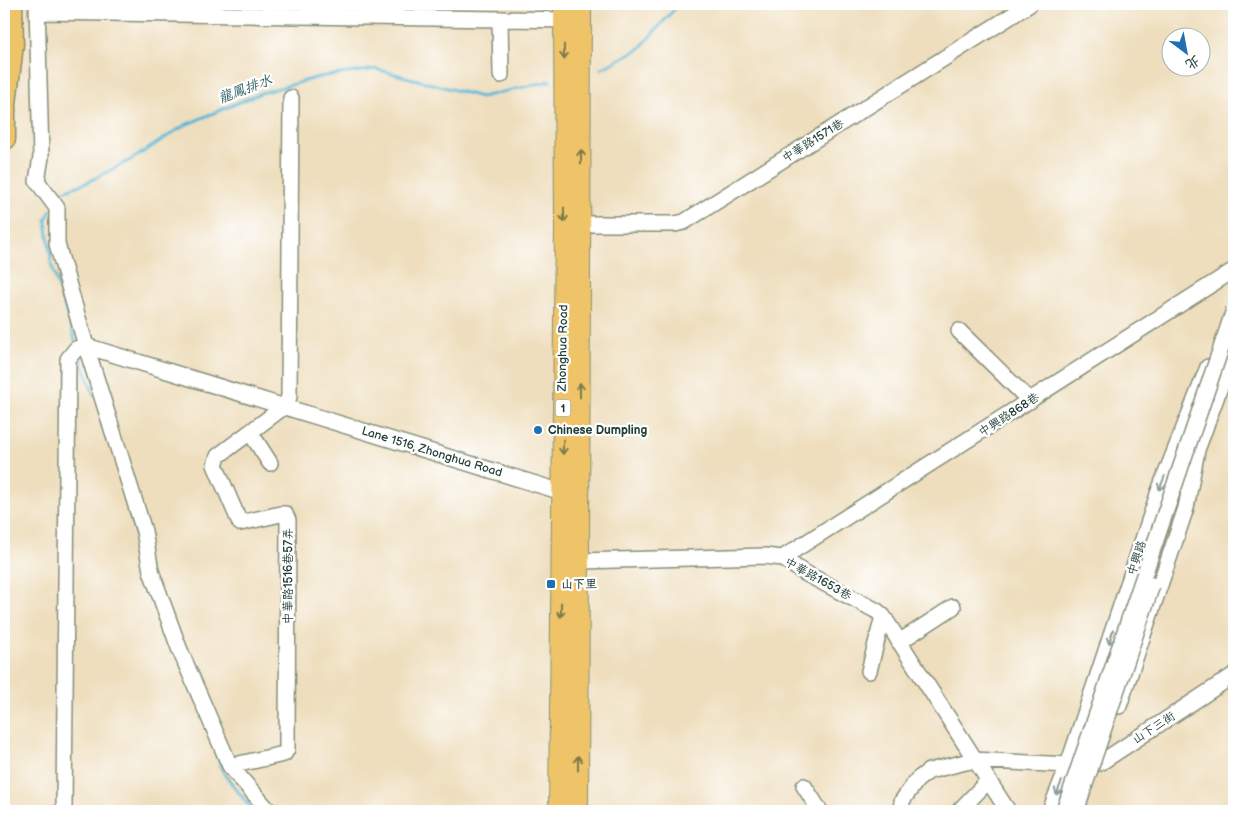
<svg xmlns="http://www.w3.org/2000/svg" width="1238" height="815" viewBox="0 0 1238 815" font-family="'Balsamiq Sans','LXGW WenKai TC',sans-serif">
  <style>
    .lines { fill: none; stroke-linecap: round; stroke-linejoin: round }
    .stream { stroke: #56b6d4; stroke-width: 3 }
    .minor-tunnel { stroke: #c5bea2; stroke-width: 15; stroke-dasharray: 15 8; stroke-linecap: butt }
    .minor-casing { stroke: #868e78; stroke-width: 18 }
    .major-casing { stroke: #868e78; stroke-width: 22 }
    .highway-casing { stroke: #868e78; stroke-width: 25 }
    .minor { stroke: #fff; stroke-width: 15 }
    .major { stroke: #efc469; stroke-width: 20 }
    .highway { stroke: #efc469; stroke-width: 22 }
    .minor-bridge-casing { stroke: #868e78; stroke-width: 18; stroke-linecap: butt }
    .minor-bridge { stroke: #fff; stroke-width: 15 }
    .oneway { stroke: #7d7a4c }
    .oneway2 { stroke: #8f9e9a }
    .poi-dot { fill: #1f6fb2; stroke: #fff; stroke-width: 2 }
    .labels { text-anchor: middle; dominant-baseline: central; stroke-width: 4.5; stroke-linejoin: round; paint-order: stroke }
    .shield { fill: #fff; stroke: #627771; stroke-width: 1 }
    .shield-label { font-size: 11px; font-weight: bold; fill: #1f3d34 }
    .street-label { font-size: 12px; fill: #1f3d34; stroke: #fff }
    .poi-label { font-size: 12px; font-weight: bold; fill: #1f3d34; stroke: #fff; text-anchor: start }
    .water-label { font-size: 14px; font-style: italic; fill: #306164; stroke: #fff }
  </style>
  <rect width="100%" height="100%" fill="#fff"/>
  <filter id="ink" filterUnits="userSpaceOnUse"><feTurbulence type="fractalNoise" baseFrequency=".02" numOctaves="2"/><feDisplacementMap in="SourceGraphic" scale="10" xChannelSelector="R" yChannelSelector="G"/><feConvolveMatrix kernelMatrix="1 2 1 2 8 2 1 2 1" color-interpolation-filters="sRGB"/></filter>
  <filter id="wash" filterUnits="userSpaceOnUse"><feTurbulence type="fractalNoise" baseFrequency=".0096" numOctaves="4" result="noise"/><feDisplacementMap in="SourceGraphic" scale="20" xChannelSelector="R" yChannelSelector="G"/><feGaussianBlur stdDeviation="1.12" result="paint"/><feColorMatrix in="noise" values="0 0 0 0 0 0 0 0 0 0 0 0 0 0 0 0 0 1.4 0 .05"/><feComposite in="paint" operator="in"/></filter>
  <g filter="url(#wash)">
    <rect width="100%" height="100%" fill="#eedebd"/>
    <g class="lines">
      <path class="stream" d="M601,69L639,49L679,4
        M56,200L61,192L88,182L134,158L185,125L261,93L319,77L376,69L481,97L550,81
        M51,210L46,220L52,267L76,343
        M79,354L94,395
        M125,497L139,546
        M216,751L223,772L253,811"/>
    </g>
  </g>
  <g filter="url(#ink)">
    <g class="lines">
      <path class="minor-tunnel" d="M4,13L38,12"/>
      <defs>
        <path id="minor" d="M37,4L41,157L37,181L57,208V244L86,346L144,531L151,571L179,648L230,766L269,811
          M38,12L574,20
          M500,19L501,75
          M580,224H675L684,222L1030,4
          M959,331L1030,401
          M285,406L289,397L291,98
          M250,432L270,463
          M782,558L1234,270
          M580,561L765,556L782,558L803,572L877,611L883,616L1008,811
          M899,642L953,607
          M869,671L883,616
          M1119,706L1186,508L1197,450L1234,349
          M230,766L284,754L287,749L288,520L285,514H281L240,523L215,465L218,456L285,406
          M804,786L820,811
          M64,811L68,359L76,349L86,346L562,492L571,493
          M901,811L902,801L917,780L929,771L974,760L1068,765L1100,763L1234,675
          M959,811L988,781
          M1050,811L1068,765L1159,491L1208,367"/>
        <path id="major" d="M559,811L565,227L564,4
          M578,811L581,4"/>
        <path id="highway" d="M4,109V139
          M4,112L12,44L11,4"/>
      </defs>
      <use href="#minor" class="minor-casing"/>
      <use href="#major" class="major-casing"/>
      <use href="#highway" class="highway-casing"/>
      <use href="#minor" class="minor"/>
      <use href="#major" class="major"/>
      <use href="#highway" class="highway"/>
      <defs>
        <path id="minor-bridge" d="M1064,811L1234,310
          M1076,811L1152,585"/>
      </defs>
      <use href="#minor-bridge" class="minor-bridge-casing"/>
      <use href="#minor-bridge" class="minor-bridge"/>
    </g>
    <defs><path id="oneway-shaft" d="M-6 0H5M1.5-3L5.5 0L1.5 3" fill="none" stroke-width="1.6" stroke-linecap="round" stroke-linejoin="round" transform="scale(1.25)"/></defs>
    <g class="oneway">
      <use href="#oneway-shaft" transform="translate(564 52) rotate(90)"/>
      <use href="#oneway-shaft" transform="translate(581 157) rotate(-90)"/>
      <use href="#oneway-shaft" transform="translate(564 215) rotate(90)"/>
      <use href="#oneway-shaft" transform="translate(580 390) rotate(-90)"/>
      <use href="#oneway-shaft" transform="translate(563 447) rotate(91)"/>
      <use href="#oneway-shaft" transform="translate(561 610) rotate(91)"/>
      <use href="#oneway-shaft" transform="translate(578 763) rotate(-90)"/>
    </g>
    <g class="oneway2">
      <use href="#oneway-shaft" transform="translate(1162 483) rotate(111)"/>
      <use href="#oneway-shaft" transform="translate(1111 637) rotate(108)"/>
      <use href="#oneway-shaft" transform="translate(1059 788) rotate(112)"/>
    </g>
  </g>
  <g class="poi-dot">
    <circle cx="538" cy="430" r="5"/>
    <rect x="546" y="579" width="10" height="10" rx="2.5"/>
  </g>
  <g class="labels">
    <rect class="shield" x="555.5" y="399.5" width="15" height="17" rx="4"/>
    <g class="shield-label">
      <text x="563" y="408">1</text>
    </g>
    <g class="street-label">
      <text transform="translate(813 141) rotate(-32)">中華路1571巷</text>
      <text transform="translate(563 348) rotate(-89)">Zhonghua Road</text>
      <text transform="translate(1009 415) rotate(-33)">中興路868巷</text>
      <text transform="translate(432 452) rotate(17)">Lane 1516, Zhonghua Road</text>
      <text transform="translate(1137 558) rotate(-72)">中興路</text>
      <text transform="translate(288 576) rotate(-90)">中華路1516巷57弄</text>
      <text transform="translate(818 579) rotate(29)">中華路1653巷</text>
      <text transform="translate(1154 728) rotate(-33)">山下三街</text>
    </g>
    <g class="poi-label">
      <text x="548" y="430">Chinese Dumpling</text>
      <text x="561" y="584">山下里</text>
    </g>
    <g class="water-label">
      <text transform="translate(245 89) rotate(-21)">龍鳳排水</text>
    </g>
  </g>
  <rect width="1238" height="815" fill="none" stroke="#fff" stroke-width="20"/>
  <g transform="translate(1186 52) rotate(148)"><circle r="24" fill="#ffffff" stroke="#a5b1ae"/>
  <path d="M0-4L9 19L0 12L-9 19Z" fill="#1f6fb2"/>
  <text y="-8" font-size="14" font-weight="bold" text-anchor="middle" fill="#1f3d34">北</text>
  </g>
</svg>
